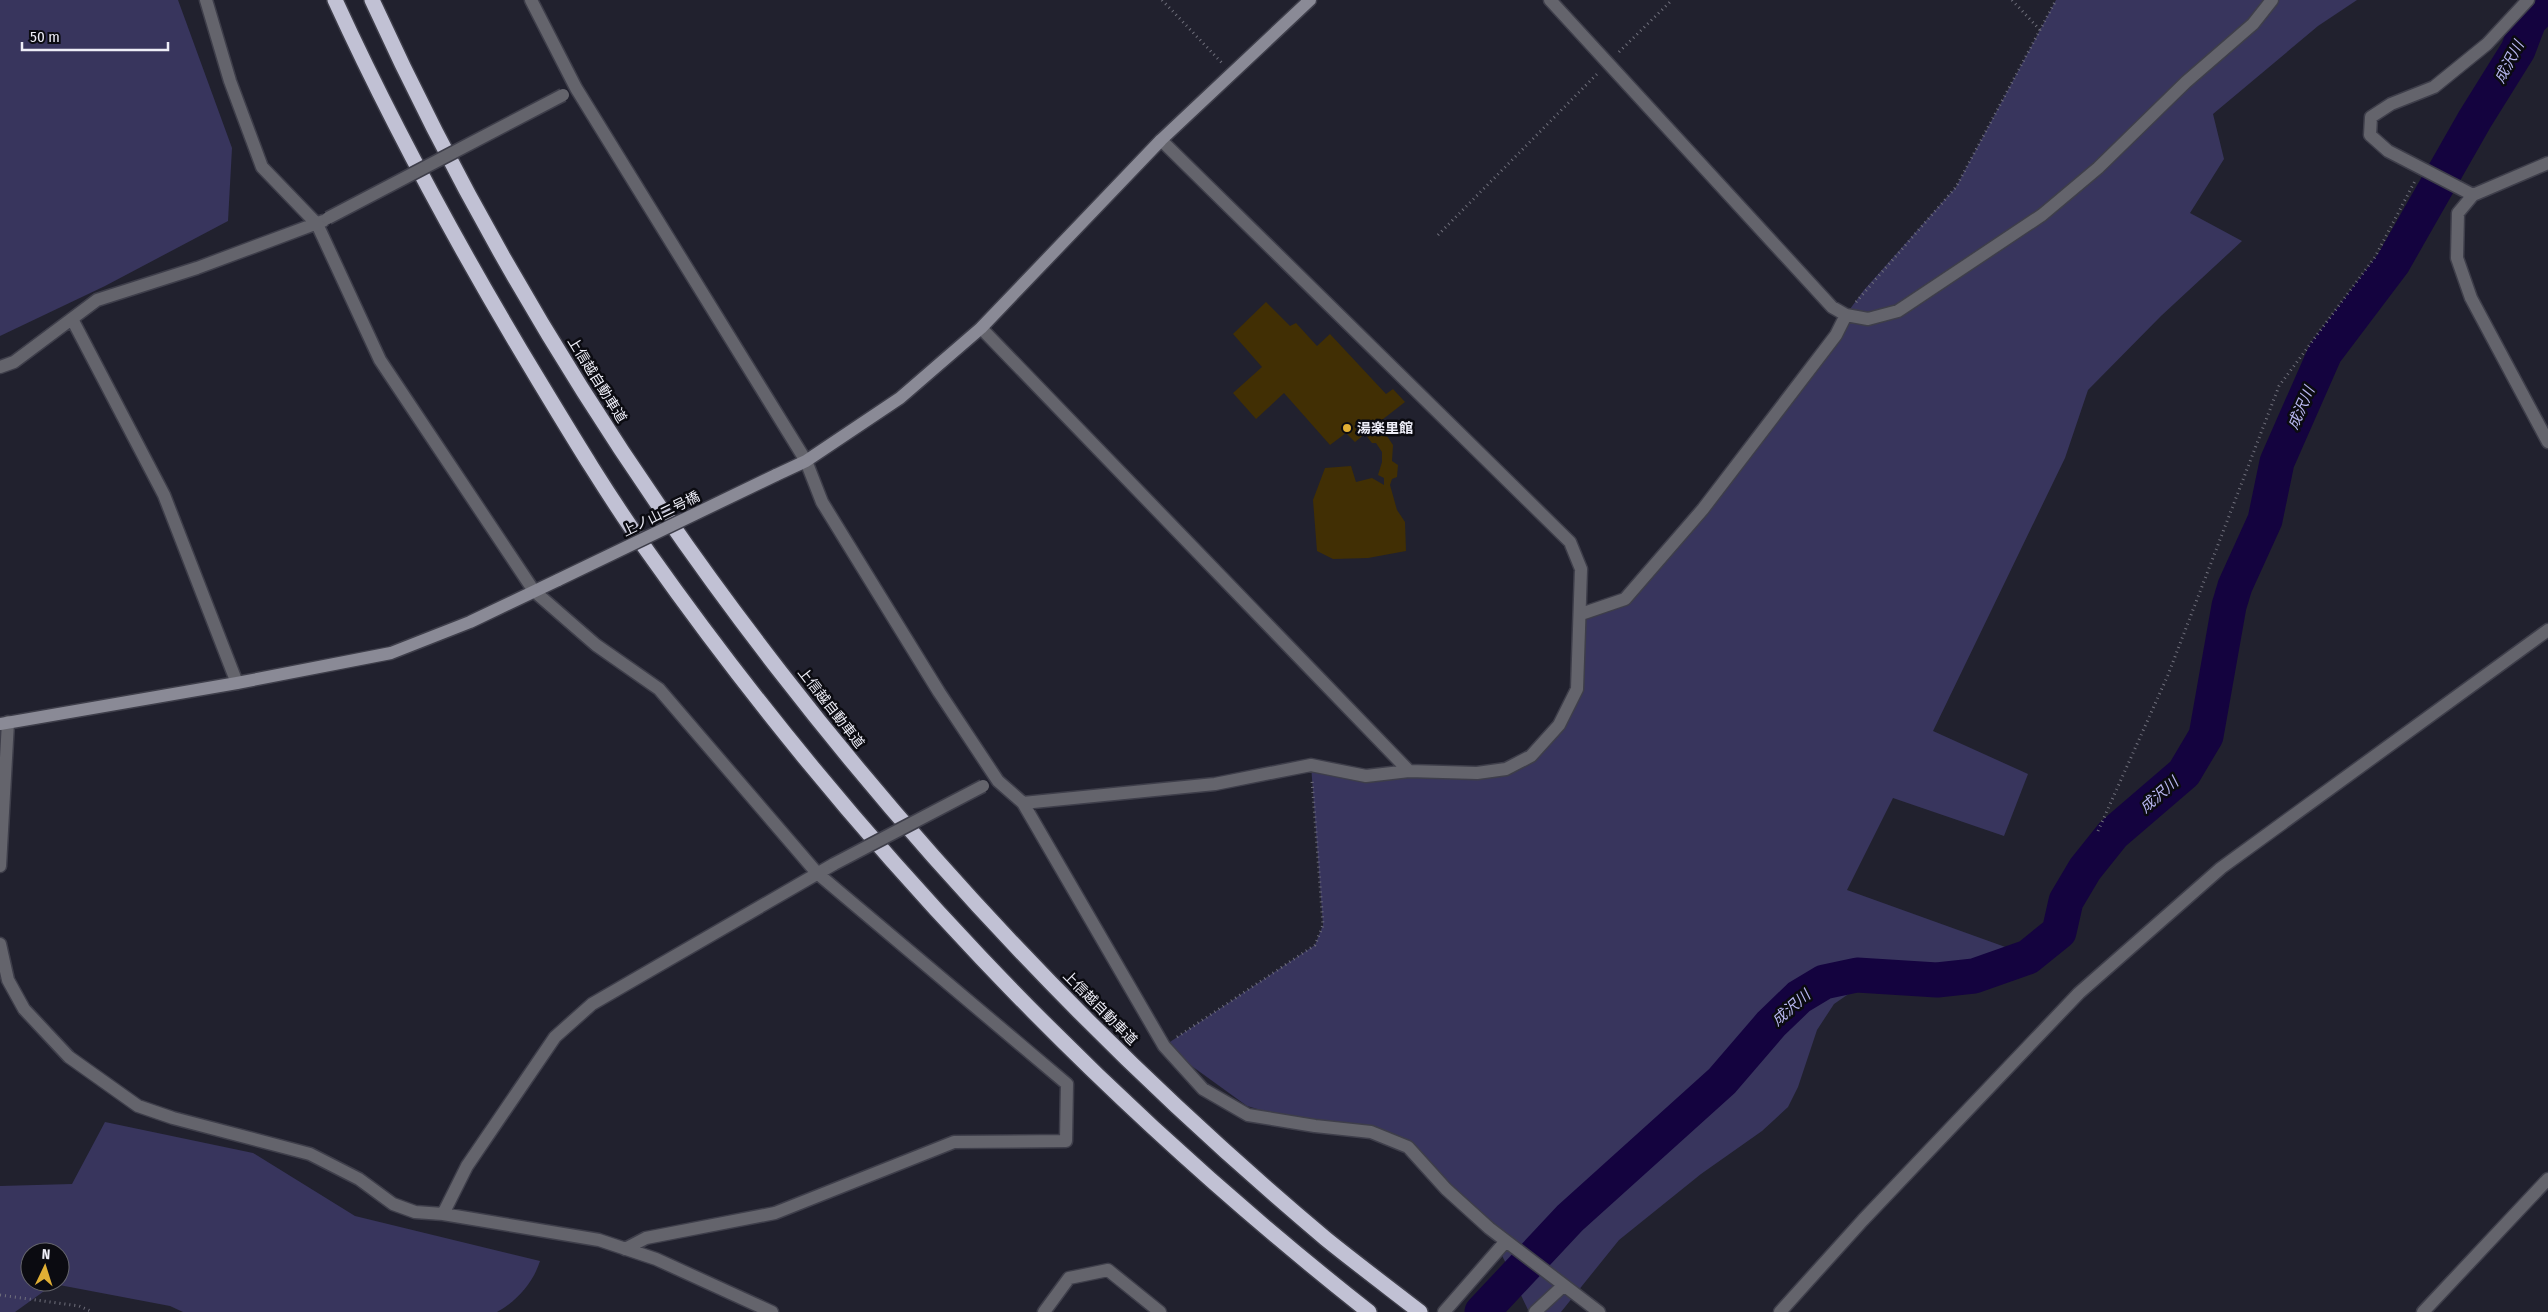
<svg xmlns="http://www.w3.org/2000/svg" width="2548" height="1312" viewBox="0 0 2548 1312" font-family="'Fira Sans Condensed','Noto Sans JP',sans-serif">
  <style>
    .green { fill: #38355d; fill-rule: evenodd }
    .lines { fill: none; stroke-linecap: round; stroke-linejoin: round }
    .river { stroke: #14033f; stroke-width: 35 }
    .building { fill: #412f04 }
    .street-casing { stroke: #3e3e4a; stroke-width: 15 }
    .secondary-casing { stroke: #3e3e4a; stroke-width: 15 }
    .highway-casing { stroke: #3e3e4a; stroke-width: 18 }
    .path { stroke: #70707c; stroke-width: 3; stroke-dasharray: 1 4; stroke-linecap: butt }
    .street { stroke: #64646c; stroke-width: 12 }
    .secondary { stroke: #8a8a96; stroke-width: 12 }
    .highway { stroke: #c1c1d4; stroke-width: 15 }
    .street-bridge-casing { stroke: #3e3e4a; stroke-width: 15; stroke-linecap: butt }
    .secondary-bridge-casing { stroke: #3e3e4a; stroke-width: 15; stroke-linecap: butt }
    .street-bridge { stroke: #64646c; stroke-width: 12 }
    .secondary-bridge { stroke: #8a8a96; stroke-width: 12 }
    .poi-dot { fill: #e1af34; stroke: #0b0b11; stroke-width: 2 }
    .labels { text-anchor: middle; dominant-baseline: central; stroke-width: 5; stroke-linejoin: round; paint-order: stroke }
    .street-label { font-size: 14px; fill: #eeeef8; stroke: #0b0b11 }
    .poi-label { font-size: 14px; font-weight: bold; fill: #eeeef8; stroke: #0b0b11; text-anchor: start }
    .water-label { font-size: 15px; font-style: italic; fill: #b8b7f0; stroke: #0b0b11 }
  </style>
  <rect width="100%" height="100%" fill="#21212e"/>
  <path class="green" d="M0,0H178L232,148L228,221L105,286L0,336Z
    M2056,0H2357L2318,26L2213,114L2224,159L2190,213L2242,241L2161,316L2088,390L2065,458L1933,731L2028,774L2004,836L1893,798L1847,890L2022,953L1979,968L1948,969L1866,982L1834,1004L1817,1030L1798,1087L1788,1107L1762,1131L1701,1174L1619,1240L1561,1312H1529L1489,1228L1408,1147L1371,1132L1315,1126L1247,1106L1164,1046L1315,945L1323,925L1311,765L1366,776L1477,773L1531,756L1577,689L1581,614L1625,599L1703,509L1864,290L1956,187Z
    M105,1122L253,1153L355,1216L540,1261C533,1283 517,1301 497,1312H183L170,1306L54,1284L15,1312H0V1186L72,1184ZM30,1252H60V1282H30Z"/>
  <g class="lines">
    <path class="river" d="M1482,1312L1570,1218L1722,1081L1771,1024L1799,997L1824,982L1857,975L1937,980L1974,976L2028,957L2059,932L2066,901L2085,869L2113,834L2184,773L2206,736L2229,606L2235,586L2265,520L2277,462L2325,353L2393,263L2475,119L2518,50L2529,21L2548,1"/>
  </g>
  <path class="building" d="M1266,302L1290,326L1296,323L1317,346L1330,334L1386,394L1393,389L1405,402L1378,423L1393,445L1392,461L1398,465L1397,477L1392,479L1390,485L1397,510L1405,522L1406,551L1368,558L1333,559L1317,551L1313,500L1325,468L1351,466L1356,482L1372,478L1384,485V478L1378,475L1382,462V452L1376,443H1372L1365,434L1355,442L1346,433L1330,445L1284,393L1256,419L1233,393L1262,367L1233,334Z"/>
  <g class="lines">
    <defs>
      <path id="street" d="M206,0L230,81L262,167L317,224L380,360L534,591L596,645L659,689L817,873L1067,1084L1066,1141L954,1142L775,1213L646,1238L625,1249
        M531,0L576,88L806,461L822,502L939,692L998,781L1023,803L1164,1046L1203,1089L1248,1115L1315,1126L1371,1132L1408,1147L1446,1189L1489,1228L1599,1312
        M1550,0L1832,307L1846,315L1868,319L1898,311L2042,215L2098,168L2186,82L2253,24L2272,0
        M2548,163L2473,195L2458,213L2457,258L2471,298L2548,442
        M2473,195L2388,151L2370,135L2371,117L2391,104L2434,87L2487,44L2528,0
        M72,319L164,495L237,683
        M981,328L1409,771
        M0,367L14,362L97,300L197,268L323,221
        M1581,614L1625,599L1703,509L1836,335L1846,315
        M1023,803L1215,784L1311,765L1366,776L1409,771L1477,773L1506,769L1531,756L1559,725L1577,689L1581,569L1570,542L1161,140
        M0,866L8,722
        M0,944L8,980L24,1009L69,1057L138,1106L173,1118L310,1154L359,1179L393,1204L415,1212L443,1214L599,1240L656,1259L772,1312
        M443,1214L467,1166L555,1037L592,1004L834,864
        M1044,1312L1069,1278L1108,1270L1160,1312
        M1444,1312L1506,1241
        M1535,1312L1563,1286
        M1780,1312L1863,1220L2079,993L2221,868L2548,630
        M2423,1312L2548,1179"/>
      <path id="secondary" d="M776,475L806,461L900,398L981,328L1161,140L1310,0
        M0,724L237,683L391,653L470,622L558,580"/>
      <path id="highway" d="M335,0C395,131 464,257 539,381C574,439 609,497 648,552C850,838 1094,1095 1369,1312
        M372,0C589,477 926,902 1326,1239C1357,1264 1389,1288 1420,1312"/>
    </defs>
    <use href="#street" class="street-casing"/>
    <use href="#secondary" class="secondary-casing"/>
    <use href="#highway" class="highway-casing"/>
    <path class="path" d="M1162,0L1222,63
      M2012,0L2040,30
      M1619,52L1672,0
      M1438,235L1597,74
      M1856,302L1956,187L2056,0
      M2098,831L2168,675L2279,386L2375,257L2415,181
      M1177,1037L1315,945L1323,925L1312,780
      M0,1295L79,1306L93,1312"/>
    <use href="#street" class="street"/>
    <use href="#secondary" class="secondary"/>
    <use href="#highway" class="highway"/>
    <defs>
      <path id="street-bridge" d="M328,218L563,95
        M834,864L983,786"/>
      <path id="secondary-bridge" d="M558,580L776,475"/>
    </defs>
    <use href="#street-bridge" class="street-bridge-casing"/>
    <use href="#secondary-bridge" class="secondary-bridge-casing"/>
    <use href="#street-bridge" class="street-bridge"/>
    <use href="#secondary-bridge" class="secondary-bridge"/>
  </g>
  <circle class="poi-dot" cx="1347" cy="428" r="5"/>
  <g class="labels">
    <g class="street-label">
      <text transform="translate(597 380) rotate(58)">上信越自動車道</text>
      <text transform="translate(661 514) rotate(-26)">上ノ山二号橋</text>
      <text transform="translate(831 708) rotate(52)">上信越自動車道</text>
      <text transform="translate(1100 1008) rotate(45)">上信越自動車道</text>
    </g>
    <g class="poi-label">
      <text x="1357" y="428">湯楽里館</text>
    </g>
    <g class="water-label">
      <text transform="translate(2509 62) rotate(-62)">成沢川</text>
      <text transform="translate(2301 408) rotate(-66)">成沢川</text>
      <text transform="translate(2159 795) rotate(-41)">成沢川</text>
      <text transform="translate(1791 1008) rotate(-41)">成沢川</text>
    </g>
  </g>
  <g transform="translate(45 1267) rotate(4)"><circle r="24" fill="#0b0b11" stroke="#66666d"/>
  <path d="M0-4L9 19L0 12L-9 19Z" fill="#e1af34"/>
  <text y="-8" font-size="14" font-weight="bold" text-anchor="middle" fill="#eeeef8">N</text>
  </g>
  <path d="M22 42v8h146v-8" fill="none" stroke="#eeeef8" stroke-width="2.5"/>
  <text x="30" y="42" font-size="15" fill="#eeeef8" stroke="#0b0b11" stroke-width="4" paint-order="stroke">50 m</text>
</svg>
